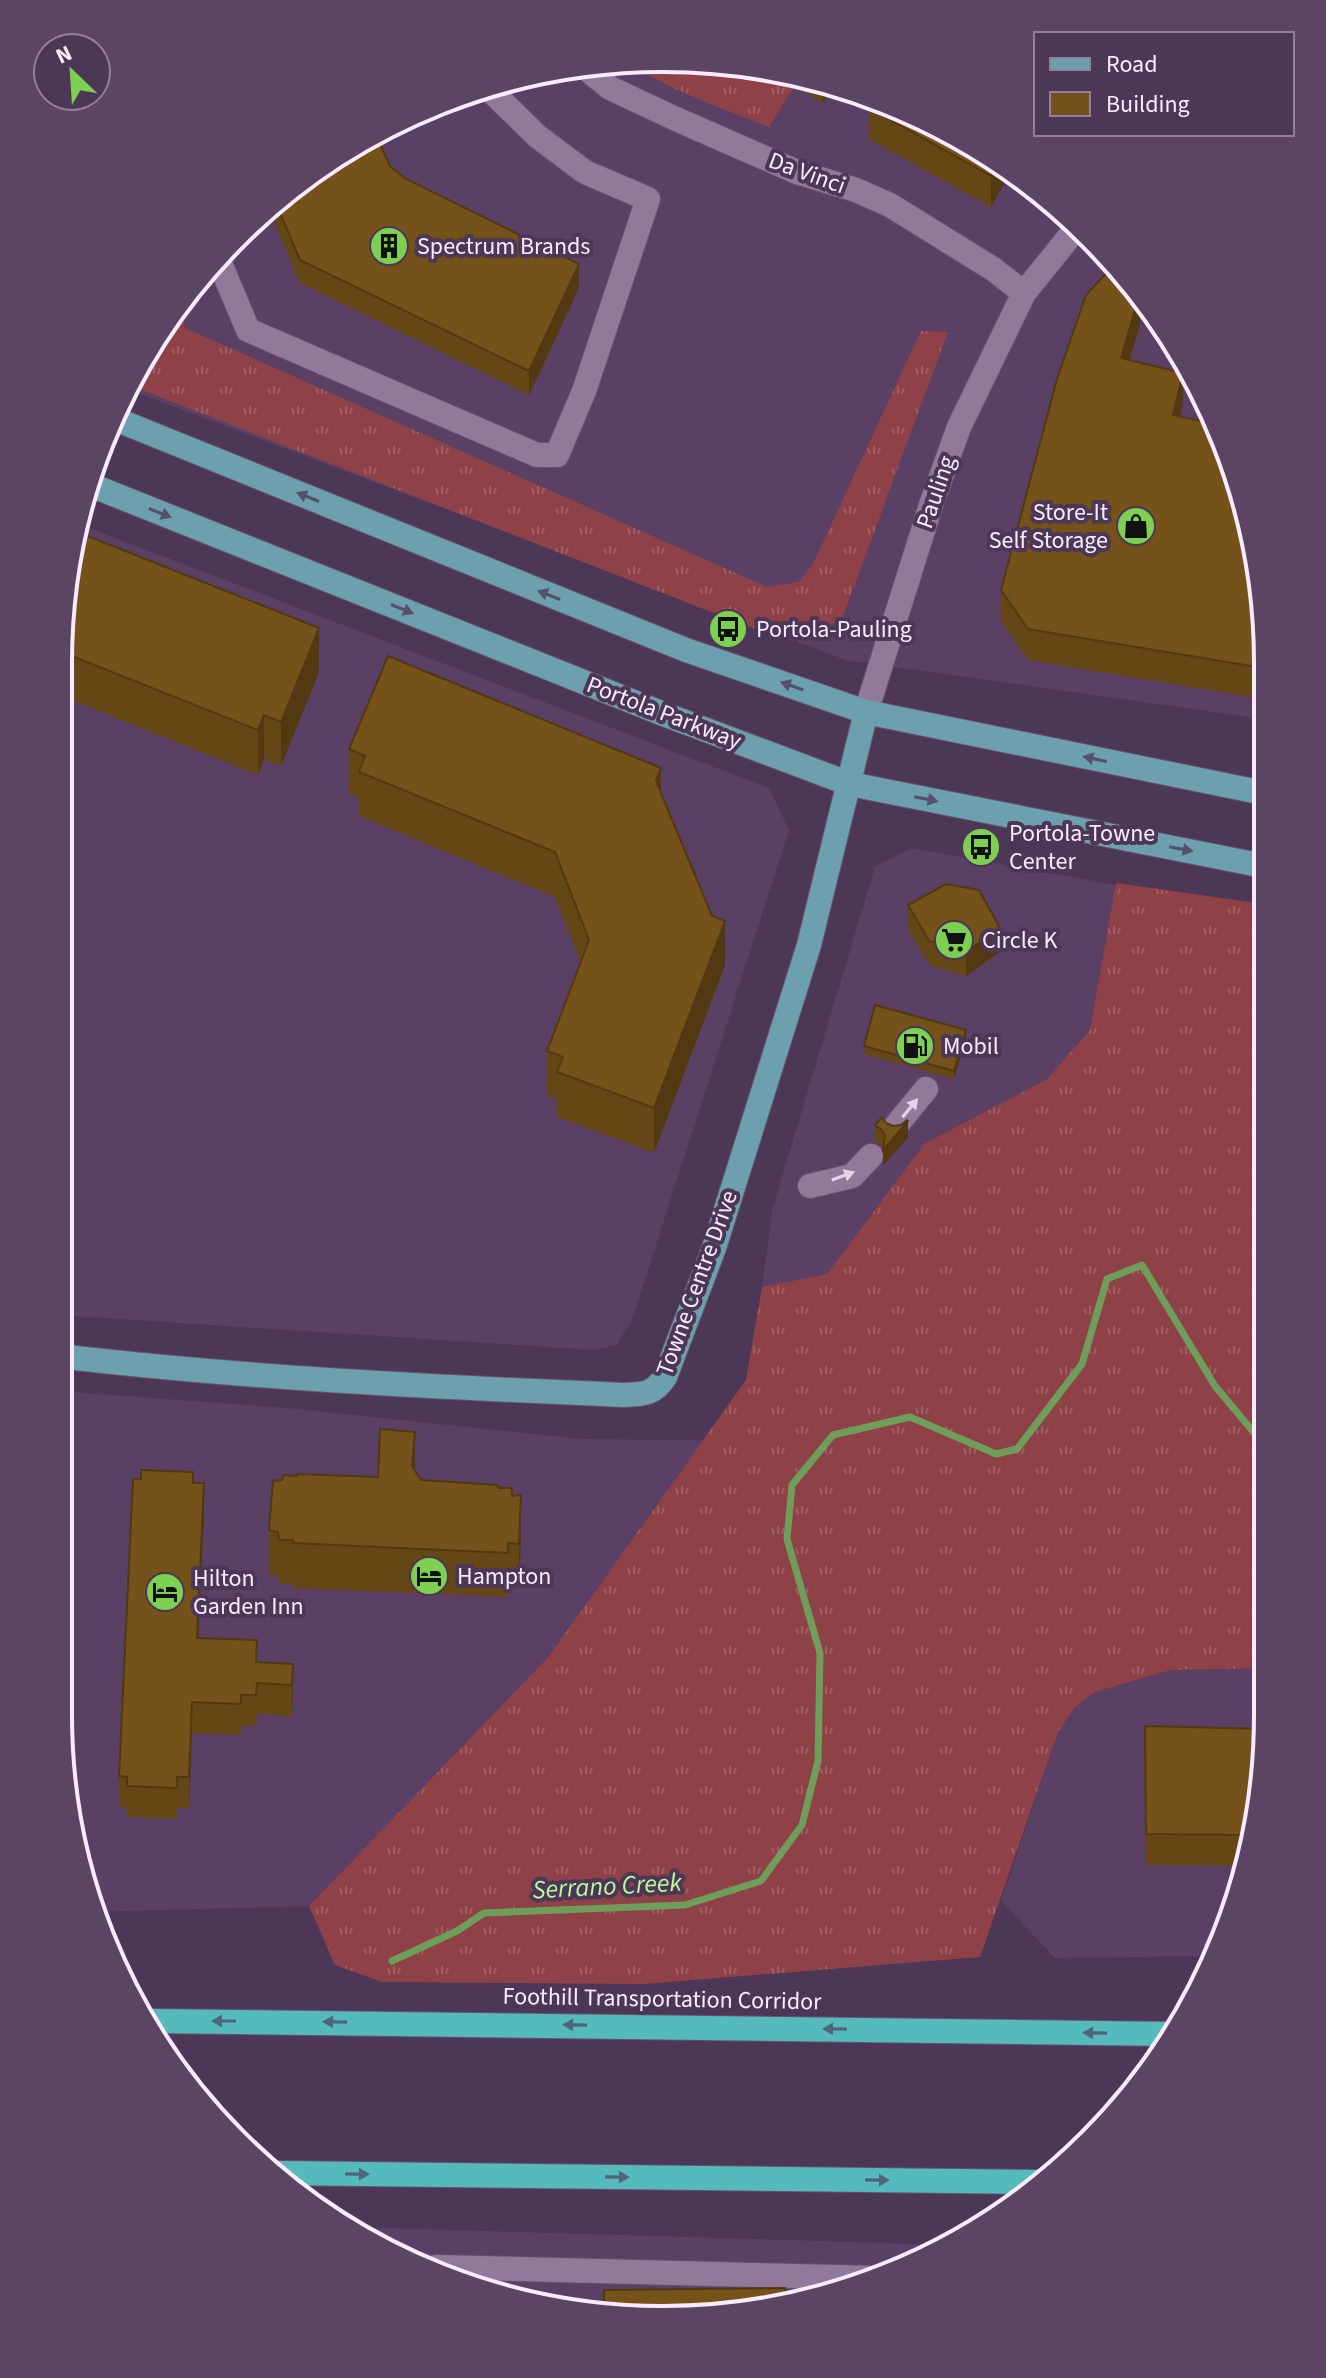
<svg xmlns="http://www.w3.org/2000/svg" width="1326" height="2378" viewBox="0 0 1326 2378" font-family="'Source Sans 3',sans-serif">
  <style>
    .built { fill: #5a4065 }
    .grass { fill: url(#grass-tufts) }
    .lines { fill: none; stroke-linecap: round; stroke-linejoin: round }
    .stream { stroke: #6f9d5a; stroke-width: 7 }
    .minor-casing { stroke: #66536e; stroke-width: 26 }
    .major-casing { stroke: #66536e; stroke-width: 26 }
    .highway-casing { stroke: #66536e; stroke-width: 26 }
    .minor { stroke: #92799c; stroke-width: 24 }
    .major { stroke: #6da0af; stroke-width: 24 }
    .highway { stroke: #54babb; stroke-width: 24 }
    .wall { fill: #654716 }
    .shaded-wall { fill: #523912 }
    .building { fill: #755219; stroke: #523912; stroke-width: 2 }
    .oneway { fill: #55516c }
    .oneway2 { fill: #e4d4ea }
    .oneway3 { fill: #4f6579 }
    .labels { text-anchor: middle; dominant-baseline: central; stroke-width: 8; stroke-linejoin: round; paint-order: stroke }
    .street-label { font-size: 24px; fill: #f9ebfe; stroke: #4d3756 }
    .poi-label { font-size: 24px; fill: #f9ebfe; stroke: #4d3756; text-anchor: start }
    .water-label { font-size: 26px; font-style: italic; fill: #baf99d; stroke: #4d3756 }
    .rim { fill: none; stroke: #f9ebfe; stroke-width: 4 }
  </style>
  <defs>
    <pattern id="grass-tufts" width="24" height="20" patternUnits="userSpaceOnUse" patternTransform="scale(2)"><rect width="24" height="20" fill="#8f4148"/><path d="M3 7l-1-3M5 7V3M7 7l1-3M15 17l-1-3M17 17v-4M19 17l1-3" fill="none" stroke="#a05d63"/></pattern>
  </defs>
  <rect width="100%" height="100%" fill="#4d3756"/>
  <path class="built" d="M623,59L742,63L857,90L965,139L1062,208L1166,327L1236,468L1263,584V719L846,660L127,389L139,361L208,264L294,183L395,121L506,79Z
    M76,523L769,788L789,830L632,1320L616,1345L594,1350L58,1315L59,624Z
    M911,848L1116,885L1090,1030L1047,1079L924,1144L827,1274L762,1287L773,1207L875,867Z
    M58,1391L287,1408L581,1439L703,1440L549,1656L309,1906L92,1912L58,1715Z
    M1266,1668L1267,1754L1247,1872L1213,1956L1055,1958L1001,1901L1058,1732L1076,1706L1095,1692L1171,1670Z
    M348,2227L823,2241L942,2245L895,2274L703,2319L507,2299Z"/>
  <path class="grass" d="M626,59L742,63L800,77L769,127C728,110 658,87 626,59Z
    M180,304L185,328L767,587L799,582L813,564L921,331L948,332L842,619L800,641L783,640L129,385L139,361Z
    M1116,883L1264,904L1266,1668L1171,1670L1095,1692L1076,1706L1058,1732L980,1957L644,1984L382,1982L335,1965L309,1906L549,1656L746,1380L762,1287L827,1274L924,1144L1047,1079L1090,1030Z"/>
  <g class="lines">
    <path class="stream" d="M392,1961L457,1931L484,1913L685,1905L761,1881L802,1825L818,1761L820,1653L787,1539L792,1485L833,1435L910,1417L996,1454L1017,1449L1082,1364L1107,1279L1142,1265L1215,1386L1266,1447"/>
    <defs>
      <path id="minor" d="M583,66L610,88L676,119L797,172L856,190L890,205L993,269L1024,293
        M217,256L248,330L537,455H557L584,391L648,199L585,172L537,136L486,86
        M866,712L932,502L959,427L1024,293L1078,226
        M895,1127L926,1089
        M810,1186L852,1176L871,1156
        M436,2267L835,2277
        M835,2288V2277L875,2278"/>
      <path id="major" d="M115,419L686,650L866,712L1264,793
        M88,484L661,713L850,784L1264,866
        M58,1356C246,1378 434,1387 623,1395C643,1394 653,1395 665,1377L714,1248L809,945L866,712"/>
      <path id="highway" d="M150,2021L1173,2034
        M279,2173L1042,2182"/>
    </defs>
    <use href="#minor" class="minor-casing"/>
    <use href="#major" class="major-casing"/>
    <use href="#highway" class="highway-casing"/>
    <use href="#minor" class="minor"/>
    <use href="#major" class="major"/>
    <use href="#highway" class="highway"/>
  </g>
  <path class="wall" d="M803,77L834,85L823,103L803,91Z
    M869,108L1007,169V178L991,207L869,139Z
    M390,166L406,179L579,288L529,395L300,283L268,208L294,183Z
    M1140,297V324L1130,360L1183,404L1180,417L1236,476L1263,584V699L1028,660L1001,621V590Z
    M1161,321L1166,326L1189,374L1161,345Z
    M59,624L319,672L281,766L264,759L258,775L59,695Z
    M349,749L661,794L725,965L654,1153L557,1117V1099L547,1096V1051L581,963L555,897L359,816V798L349,794Z
    M908,905L1000,952L966,976L929,965L908,929Z
    M966,1038L954,1079L864,1054V1046Z
    M886,1123L908,1137L883,1166L884,1149L881,1145L875,1142V1126Z
    M415,1471L421,1480L499,1488L512,1496L521,1539L519,1588L508,1587V1597L293,1588V1584H279L278,1576L269,1575V1530L282,1480L297,1476L378,1477Z
    M193,1483L204,1514L198,1638L257,1662L293,1664L292,1716L257,1714L256,1726H241V1735L192,1733L189,1808H177V1819L127,1817V1808L119,1807V1776Z
    M1145,1726L1267,1754L1248,1866L1146,1865Z"/>
  <path class="shaded-wall" d="M826,83L834,85L823,103V87Z
    M998,163L1007,169V178L991,207V176Z
    M579,264V288L529,395V371Z
    M1139,296L1140,324L1121,389V358Z
    M1183,373V404L1173,446V415Z
    M1233,462L1237,473L1230,506V475Z
    M319,628V672L281,766V722Z
    M264,715V759L258,775V730Z
    M661,768V813L656,781Z
    M725,921V965L654,1153V1108Z
    M1000,928V952L966,976V952Z
    M966,1030V1038L954,1079V1071Z
    M908,1121V1137L883,1166V1150Z
    M415,1432V1476L412,1466Z
    M204,1483V1514L197,1669V1638Z
    M521,1495V1539L519,1588V1544Z
    M293,1664V1695L292,1716V1685Z
    M192,1702V1733L189,1808V1777Z"/>
  <path class="building" d="M811,79L826,83L823,87Z
    M875,98L965,139L998,163L991,176L869,108Z
    M375,133L390,166L406,179L579,264L529,371L300,260L275,201L294,183Z
    M1113,266L1139,296L1121,358L1183,373L1173,415L1214,424L1233,462L1230,475L1238,476L1263,584V668L1028,629L1001,590L1057,379L1086,295Z
    M75,531L319,628L281,722L264,715L258,730L59,651V624Z
    M388,656L661,768L656,781L712,916L725,921L654,1108L557,1072L563,1057L547,1051L589,940L555,852L359,772L365,756L349,749Z
    M946,884L979,890L1000,928L966,952L929,941L908,905Z
    M875,1005L966,1030L954,1071L864,1046Z
    M882,1117L886,1123L893,1126L901,1125L907,1120L908,1121L883,1150L885,1135L881,1129L875,1126Z
    M380,1429L415,1432L412,1466L421,1480L497,1485L499,1488H512V1496L521,1495L519,1544L508,1543V1553L293,1543V1540H279L278,1532L269,1530L273,1481L282,1480L283,1475L297,1476V1474L378,1477Z
    M141,1470L193,1472V1483H204L197,1638L257,1640L256,1662L293,1664L292,1685L257,1683L256,1695H241V1704L192,1702L189,1777H177V1788L127,1786V1777L119,1776L133,1479H141Z
    M1145,1726L1267,1729V1754L1253,1835L1146,1834Z
    M469,2282H482V2288Z
    M785,2288V2299L703,2319L551,2304H604V2290Z"/>
  <defs><path id="oneway-solid" d="M-6-.8H1V-3.2L6.5 0L1 3.2V.8H-6Z" transform="scale(2)"/></defs>
  <g class="oneway">
    <use href="#oneway-solid" transform="translate(308 497) rotate(-158)"/>
    <use href="#oneway-solid" transform="translate(160 513) rotate(22)"/>
    <use href="#oneway-solid" transform="translate(549 595) rotate(-158)"/>
    <use href="#oneway-solid" transform="translate(402 609) rotate(22)"/>
    <use href="#oneway-solid" transform="translate(792 686) rotate(-161)"/>
    <use href="#oneway-solid" transform="translate(1095 759) rotate(-168)"/>
    <use href="#oneway-solid" transform="translate(926 799) rotate(11)"/>
    <use href="#oneway-solid" transform="translate(1181 849) rotate(11)"/>
  </g>
  <g class="oneway2">
    <use href="#oneway-solid" transform="translate(910 1108) rotate(-51)"/>
    <use href="#oneway-solid" transform="translate(843 1176) rotate(-20)"/>
  </g>
  <g class="oneway3">
    <use href="#oneway-solid" transform="translate(224 2021) rotate(-180)"/>
    <use href="#oneway-solid" transform="translate(335 2022) rotate(-179)"/>
    <use href="#oneway-solid" transform="translate(575 2025) rotate(-179)"/>
    <use href="#oneway-solid" transform="translate(835 2029) rotate(-179)"/>
    <use href="#oneway-solid" transform="translate(1095 2033) rotate(-179)"/>
    <use href="#oneway-solid" transform="translate(357 2174) rotate(1)"/>
    <use href="#oneway-solid" transform="translate(617 2177) rotate(1)"/>
    <use href="#oneway-solid" transform="translate(877 2180) rotate(1)"/>
  </g>
  <defs>
    <symbol id="building-disc" viewBox="-11 -11 22 22"><circle r="9.5" fill="#7ed053" stroke="#4d3756"/><path d="M-4-6H4V6H1V3H-1V6H-4ZM-2.5-4.3h1.7v1.8h-1.7ZM.8-4.3h1.7v1.8H.8ZM-2.5-1h1.7V.8h-1.7ZM.8-1h1.7V.8H.8Z" fill="#111"/></symbol>
    <symbol id="shop-disc" viewBox="-11 -11 22 22"><circle r="9.5" fill="#7ed053" stroke="#4d3756"/><path d="M-5-2.5h2.3a2.7 3.5 0 0 1 5.4 0H5L5.5 6h-11ZM-1.5-2.5h3a1.5 2.3 0 0 0-3 0Z" fill="#111"/></symbol>
    <symbol id="bus-disc" viewBox="-11 -11 22 22"><circle r="9.5" fill="#7ed053" stroke="#4d3756"/><path d="M-5-6H5V4H4V6H2V4H-2V6H-4V4H-5ZM-3.5-4V0h7V-4ZM-3.5 1.2v1.5H-2V1.2ZM2 1.2v1.5H3.5V1.2Z" fill="#111"/></symbol>
    <symbol id="supermarket-disc" viewBox="-11 -11 22 22"><circle r="9.5" fill="#7ed053" stroke="#4d3756"/><path d="M-6-5.5h2.5l.6 2H6L4.5 2H-2.5L-4.4-4H-6ZM-1.5 3.2a1.3 1.3 0 1 0 .1 0ZM3 3.2a1.3 1.3 0 1 0 .1 0Z" fill="#111"/></symbol>
    <symbol id="fuel-disc" viewBox="-11 -11 22 22"><circle r="9.5" fill="#7ed053" stroke="#4d3756"/><path d="M-5.5-6h7V0h2V4h1.3V-2.5L3-4.5l.8-.8L6-3V5H2.5V1h-1V6h-7ZM-4.2-4.7v3.2H.2V-4.7Z" fill="#111"/></symbol>
    <symbol id="hotel-disc" viewBox="-11 -11 22 22"><circle r="9.5" fill="#7ed053" stroke="#4d3756"/><path d="M-6-4.5h1.5V1H6V5H4.5V3h-9V5H-6ZM-4 0a1.8 1.8 0 1 1 3.6 0ZM.5 0V-2.5h3Q6-2.5 6 0Z" fill="#111"/></symbol>
  </defs>
  <g fill-rule="evenodd">
    <use href="#building-disc" x="367" y="224" width="44" height="44"/>
    <use href="#shop-disc" x="1114" y="504" width="44" height="44"/>
    <use href="#bus-disc" x="706" y="607" width="44" height="44"/>
    <use href="#bus-disc" x="959" y="825" width="44" height="44"/>
    <use href="#supermarket-disc" x="932" y="918" width="44" height="44"/>
    <use href="#fuel-disc" x="893" y="1024" width="44" height="44"/>
    <use href="#hotel-disc" x="407" y="1554" width="44" height="44"/>
    <use href="#hotel-disc" x="143" y="1570" width="44" height="44"/>
  </g>
  <g class="labels">
    <g class="street-label">
      <text transform="translate(807 173) rotate(20)">Da Vinci</text>
      <text transform="translate(936 492) rotate(-71)">Pauling</text>
      <text transform="translate(664 713) rotate(21)">Portola Parkway</text>
      <text transform="translate(697 1283) rotate(-70)">Towne Centre Drive</text>
      <text transform="translate(662 1999) rotate(1)">Foothill Transportation Corridor</text>
    </g>
    <g class="poi-label">
      <text x="417" y="246">Spectrum Brands</text>
      <text x="1108" y="512" text-anchor="end">Store-It<tspan x="1108" dy="28">Self Storage</tspan></text>
      <text x="756" y="629">Portola-Pauling</text>
      <text x="1009" y="833">Portola-Towne<tspan x="1009" dy="28">Center</tspan></text>
      <text x="982" y="940">Circle K</text>
      <text x="943" y="1046">Mobil</text>
      <text x="457" y="1576">Hampton</text>
      <text x="193" y="1578">Hilton<tspan x="193" dy="28">Garden Inn</tspan></text>
    </g>
    <g class="water-label">
      <text transform="translate(607 1886) rotate(-3)">Serrano Creek</text>
    </g>
  </g>
  <path d="M0 0H1326V2378H0ZM663 72H663A591 591 0 0 1 1254 663V1715A591 591 0 0 1 663 2306H663A591 591 0 0 1 72 1715V663A591 591 0 0 1 663 72Z" fill="#5b4563" fill-rule="evenodd"/>
  <path class="rim" d="M663 72H663A591 591 0 0 1 1254 663V1715A591 591 0 0 1 663 2306H663A591 591 0 0 1 72 1715V663A591 591 0 0 1 663 72Z"/>
  <rect x="1034" y="32" width="260" height="104" fill="#4d3756" stroke="#927f99" stroke-width="2"/>
  <rect x="1050" y="58" width="40" height="12" fill="#6da0af" stroke="#927f99" stroke-width="2"/>
  <text x="1106" y="72" font-size="24" fill="#f9ebfe">Road</text>
  <rect x="1050" y="92" width="40" height="24" fill="#755219" stroke="#927f99" stroke-width="2"/>
  <text x="1106" y="112" font-size="24" fill="#f9ebfe">Building</text>
  <g transform="translate(72 72) rotate(335)"><circle r="38" fill="#4d3756" stroke="#927f99" stroke-width="2"/>
  <path d="M0-6L14 30L0 20L-14 30Z" fill="#7ed053"/>
  <text y="-12" font-size="22" font-weight="bold" text-anchor="middle" fill="#f9ebfe">N</text>
  </g>
</svg>
